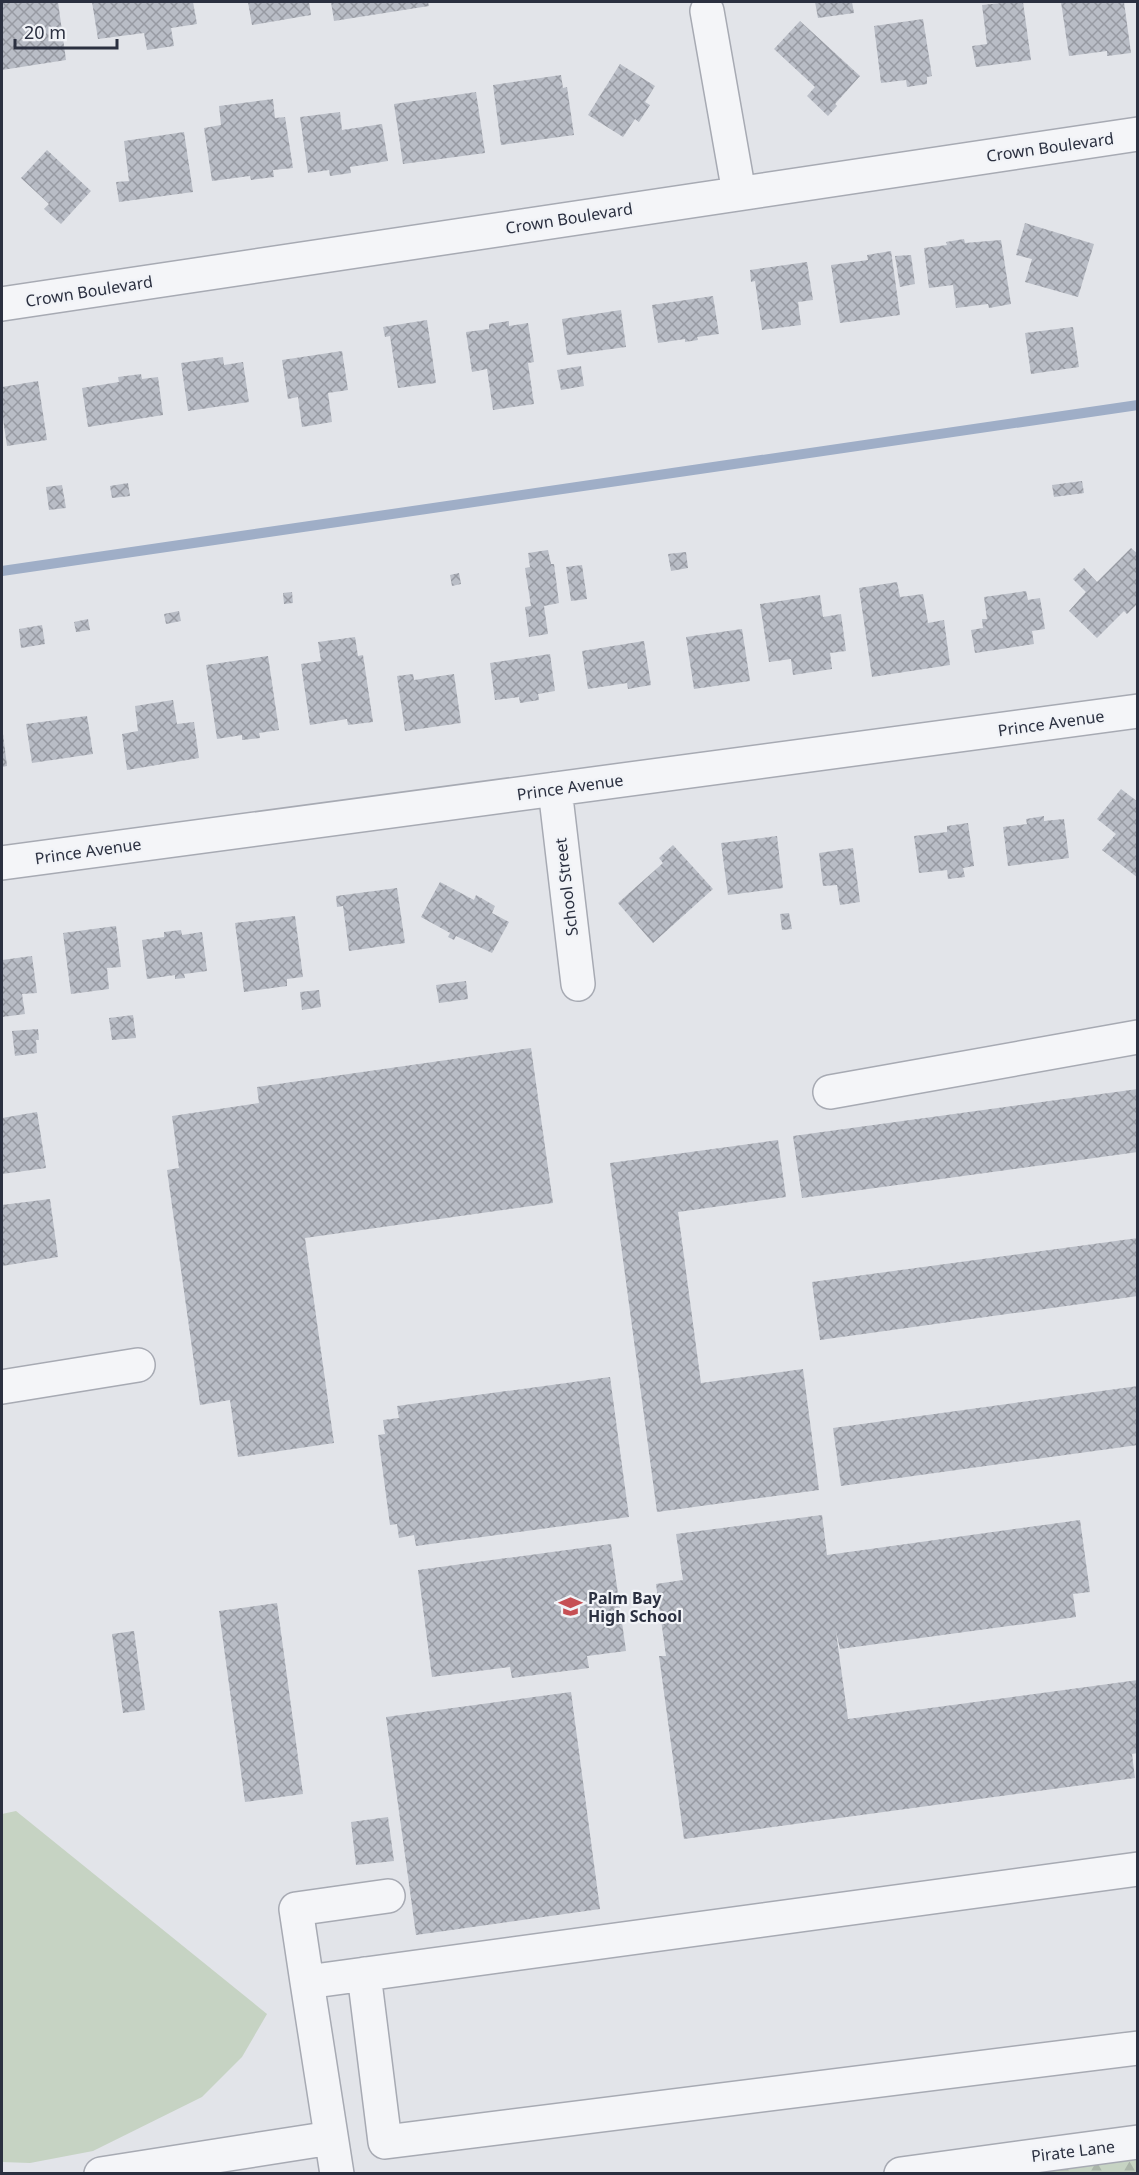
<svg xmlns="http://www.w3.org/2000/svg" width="1139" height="2175" viewBox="0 0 1139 2175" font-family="'Noto Sans',sans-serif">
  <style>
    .forest { fill: url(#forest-firs) }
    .green { fill: #c6d3c3 }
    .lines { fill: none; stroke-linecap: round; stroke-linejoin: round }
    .stream { stroke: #9faec7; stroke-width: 10 }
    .building { fill: url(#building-cross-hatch) }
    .minor-casing { stroke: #a7aab3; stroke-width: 36 }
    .minor { stroke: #f4f5f8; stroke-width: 33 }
    .labels { text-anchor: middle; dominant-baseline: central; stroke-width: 4.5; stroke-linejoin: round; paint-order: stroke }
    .street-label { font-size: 16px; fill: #2b3040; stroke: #f1f3f7 }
    .poi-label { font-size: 16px; font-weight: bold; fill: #2b3040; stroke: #f1f3f7; text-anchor: start }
  </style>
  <defs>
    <pattern id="forest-firs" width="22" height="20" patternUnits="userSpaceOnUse" patternTransform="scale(1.5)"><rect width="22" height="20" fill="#c6d3c3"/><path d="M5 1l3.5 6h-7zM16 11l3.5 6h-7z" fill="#aab5a9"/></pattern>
    <pattern id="building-cross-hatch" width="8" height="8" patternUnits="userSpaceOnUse" patternTransform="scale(1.5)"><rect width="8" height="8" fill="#b9bdc6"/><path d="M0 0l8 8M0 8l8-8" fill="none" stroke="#979aa2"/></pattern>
  </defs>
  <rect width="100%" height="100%" fill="#e2e4e9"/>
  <path class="forest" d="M1137,2143V2173H903Z"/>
  <path class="green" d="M16,1811L267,2014L242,2057L202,2097L93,2151L30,2163L2,2162V1814Z"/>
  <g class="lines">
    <path class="stream" d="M2,571L1138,405"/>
  </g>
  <path class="building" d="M2,2H58L66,60L2,70Z
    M92,2H193L197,24L171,28L174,46L147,50L144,33L98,39Z
    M248,2H309L311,15L252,25Z
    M331,2H428L429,6L334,21Z
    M815,2H852L854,13L818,18Z
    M1012,2H1023L1031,60L976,67L972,46L987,44L982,5Z
    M1061,2H1124L1131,53L1107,56V51L1069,56Z
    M923,19L932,76L927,77V84L907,87L906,80L881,83L874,26Z
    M800,21L860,76L835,104L837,106L828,116L807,96L815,87L774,49Z
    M620,64L655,86L645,102L650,105L639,122L635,119L623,137L588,115Z
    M561,75L563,88L567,87L574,135L501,145L493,85Z
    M476,92L485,153L403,164L394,104Z
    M273,99L275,118L285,117L293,168L273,170L274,177L251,180L250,176L212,181L204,128L221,125L219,106Z
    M340,112L342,130L382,124L388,161L350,167L351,173L330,176L329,170L308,173L300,117Z
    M184,132L193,192L119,202L116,182L129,181L124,141Z
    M47,150L91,191L61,224L44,209L49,204L21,178Z
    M1025,223L1094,244L1078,297L1025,282L1032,259L1016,255Z
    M964,239L965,243L1001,240L1011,304L989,308L988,304L956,308L953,285L929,288L924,248L947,245L946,242Z
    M891,251L900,315L840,323L831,265L868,260L867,255Z
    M911,255L915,284L900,287L895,256Z
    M807,262L813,300L798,302L801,325L762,330L755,281L751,282L750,270Z
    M713,296L719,334L697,337L698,340L685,342V339L658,343L652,305Z
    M621,310L626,347L567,355L562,319Z
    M427,320L436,383L398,388L390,336L385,337L383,327Z
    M509,321V326L528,323L534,362L528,363L534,404L493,410L487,369L472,372L466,332L489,329V324Z
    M1073,327L1079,367L1031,374L1025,333Z
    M342,351L348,390L328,393L332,422L302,427L298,397L288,399L282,360Z
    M223,357L224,365L243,362L249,402L188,411L181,363Z
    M581,366L584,386L561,390L557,370Z
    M141,374L142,379L158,377L163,415L88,427L82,388L119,382L118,377Z
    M38,381L47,440L7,446L2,412V387Z
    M1082,481L1084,493L1054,497L1052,485Z
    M128,483L130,496L112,498L110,486Z
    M62,485L66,508L49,510L46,487Z
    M1131,548L1138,554V603L1127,614L1124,611L1097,638L1069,611L1086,592L1073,579L1084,568L1097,582Z
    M548,550L551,564H554L559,603L544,606L548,634L529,637L525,607L531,606L525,568L530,567L528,553Z
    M686,552L688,568L671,571L668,554Z
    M582,565L587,599L571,601L566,567Z
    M459,573L461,584L452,586L450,575Z
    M897,582L900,597L923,594L928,623L944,620L950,665L872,677L859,588Z
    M1026,591L1028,600L1040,598L1045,629L1032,631L1034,644L975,653L971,630L983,628L982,619H987L984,597Z
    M292,592L293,603L284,604L283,593Z
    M820,595L823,617L841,614L846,651L830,653L832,669L793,675L791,659L769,662L760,604Z
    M179,611L181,621L166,624L164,614Z
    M88,619L90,630L76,632L74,622Z
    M42,625L45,644L21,648L19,629Z
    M742,629L750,681L694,689L686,637Z
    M355,637L358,656L363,655L373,722L348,725L347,719L310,725L301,664L321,661L318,642Z
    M644,641L651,685L628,689L627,683L588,689L582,651Z
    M550,654L555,691L538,694L539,700L520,703L519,697L495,700L490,663Z
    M268,656L279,730L259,733L260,738L242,740V735L217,739L206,665Z
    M413,674L414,680L454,674L461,723L405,731L397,676Z
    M173,700L177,724L194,722L199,758L127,770L122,734L138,731L135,706Z
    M87,716L93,754L32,763L26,724Z
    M3,734L7,766L2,767V735Z
    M1121,789L1138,802V878L1102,850L1116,834L1097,819Z
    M1044,816V821L1064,819L1069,858L1008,866L1003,827L1027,824L1026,819Z
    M968,823L974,866L963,868L965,877L948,879L947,870L919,873L914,836L947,832V826Z
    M777,836L783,888L728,895L721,843Z
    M673,845L713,889L653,943L618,903L663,863L659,858Z
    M853,848L860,902L840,905L837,885L823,886L819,853Z
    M440,882L474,900L476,895L495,906L492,913L509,922L492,953L456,936L454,940L448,937L450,933L421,917Z
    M397,888L405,943L349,951L343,906L337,907L336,896Z
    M789,913L792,929L782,930L780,914Z
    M295,916L303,977L287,979V986L244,992L235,923Z
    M116,926L121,967L107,968L109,989L71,994L63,933Z
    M181,930L182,935L202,932L207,971L184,974L185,978L175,979V975L147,979L142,940L164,937V932Z
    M32,956L37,993L22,994L25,1014L2,1017V960Z
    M466,981L468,999L439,1003L436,985Z
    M319,990L321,1007L302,1010L300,992Z
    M133,1015L136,1038L112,1040L109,1018Z
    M38,1029L39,1040H36L37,1053L15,1056L12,1031Z
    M531,1048L553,1203L305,1238L334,1443L238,1457L230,1400L200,1405L167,1170L179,1168L172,1116L259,1103L257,1087Z
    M1138,1089V1152L802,1198L793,1136Z
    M37,1112L46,1168L2,1174V1118Z
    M778,1140L786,1197L678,1212L701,1383L803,1369L819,1490L657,1512L610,1163Z
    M50,1199L58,1257L2,1266V1205Z
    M1138,1238V1296L820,1340L812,1282Z
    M610,1377L629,1517L416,1546L414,1535L399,1538L397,1524L390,1525L378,1435L385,1434L383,1420L399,1418L397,1406Z
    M1138,1386V1445L841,1486L833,1428Z
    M822,1515L827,1555L1080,1520L1090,1592L1073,1594L1076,1617L840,1649L836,1632L848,1719L1138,1680V1753L1132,1754L1135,1778L684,1839L659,1656H666L656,1584L683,1580L676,1534Z
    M611,1544L626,1651L587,1656L589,1668L512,1678L510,1667L432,1677L418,1570Z
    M277,1603L303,1794L245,1802L219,1611Z
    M134,1631L145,1710L123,1713L112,1634Z
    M571,1692L600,1909L416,1935L386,1717Z
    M388,1817L394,1861L356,1865L351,1822Z"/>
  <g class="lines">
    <defs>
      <path id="minor" d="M707,11L739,193
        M2,304L1138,134
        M555,789L578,984
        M2,863L1138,711
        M830,1092L1138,1037
        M2,1387L138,1365
        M364,1974L385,2142L1138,2048
        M307,1982L296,1909L388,1896
        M101,2174L331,2138
        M337,2174L307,1982L1138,1869
        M901,2174L1138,2142"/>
    </defs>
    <use href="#minor" class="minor-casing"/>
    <use href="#minor" class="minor"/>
  </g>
  <defs>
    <symbol id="school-bare" viewBox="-9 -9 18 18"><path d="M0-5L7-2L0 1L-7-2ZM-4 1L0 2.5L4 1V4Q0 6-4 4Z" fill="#c64f54" stroke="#f1f3f7" stroke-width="2.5" paint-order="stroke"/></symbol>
  </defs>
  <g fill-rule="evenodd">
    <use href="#school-bare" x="554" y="1590" width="33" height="33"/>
  </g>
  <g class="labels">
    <g class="street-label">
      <text transform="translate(1050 147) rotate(-8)">Crown Boulevard</text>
      <text transform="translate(569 218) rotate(-9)">Crown Boulevard</text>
      <text transform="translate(89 291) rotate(-9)">Crown Boulevard</text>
      <text transform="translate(1051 723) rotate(-8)">Prince Avenue</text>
      <text transform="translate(570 787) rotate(-8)">Prince Avenue</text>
      <text transform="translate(88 851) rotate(-8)">Prince Avenue</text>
      <text transform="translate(566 887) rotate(-97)">School Street</text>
      <text transform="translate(1073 2151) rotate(-7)">Pirate Lane</text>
    </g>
    <g class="poi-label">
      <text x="588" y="1598">Palm Bay<tspan x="588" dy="18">High School</tspan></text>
    </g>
  </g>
  <rect width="1139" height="2175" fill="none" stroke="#2b3040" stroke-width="6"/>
  <path d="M15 39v9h102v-9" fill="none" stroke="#2b3040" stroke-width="3"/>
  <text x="24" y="39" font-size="18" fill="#2b3040" stroke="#f1f3f7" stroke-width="4.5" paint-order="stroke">20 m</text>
</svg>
